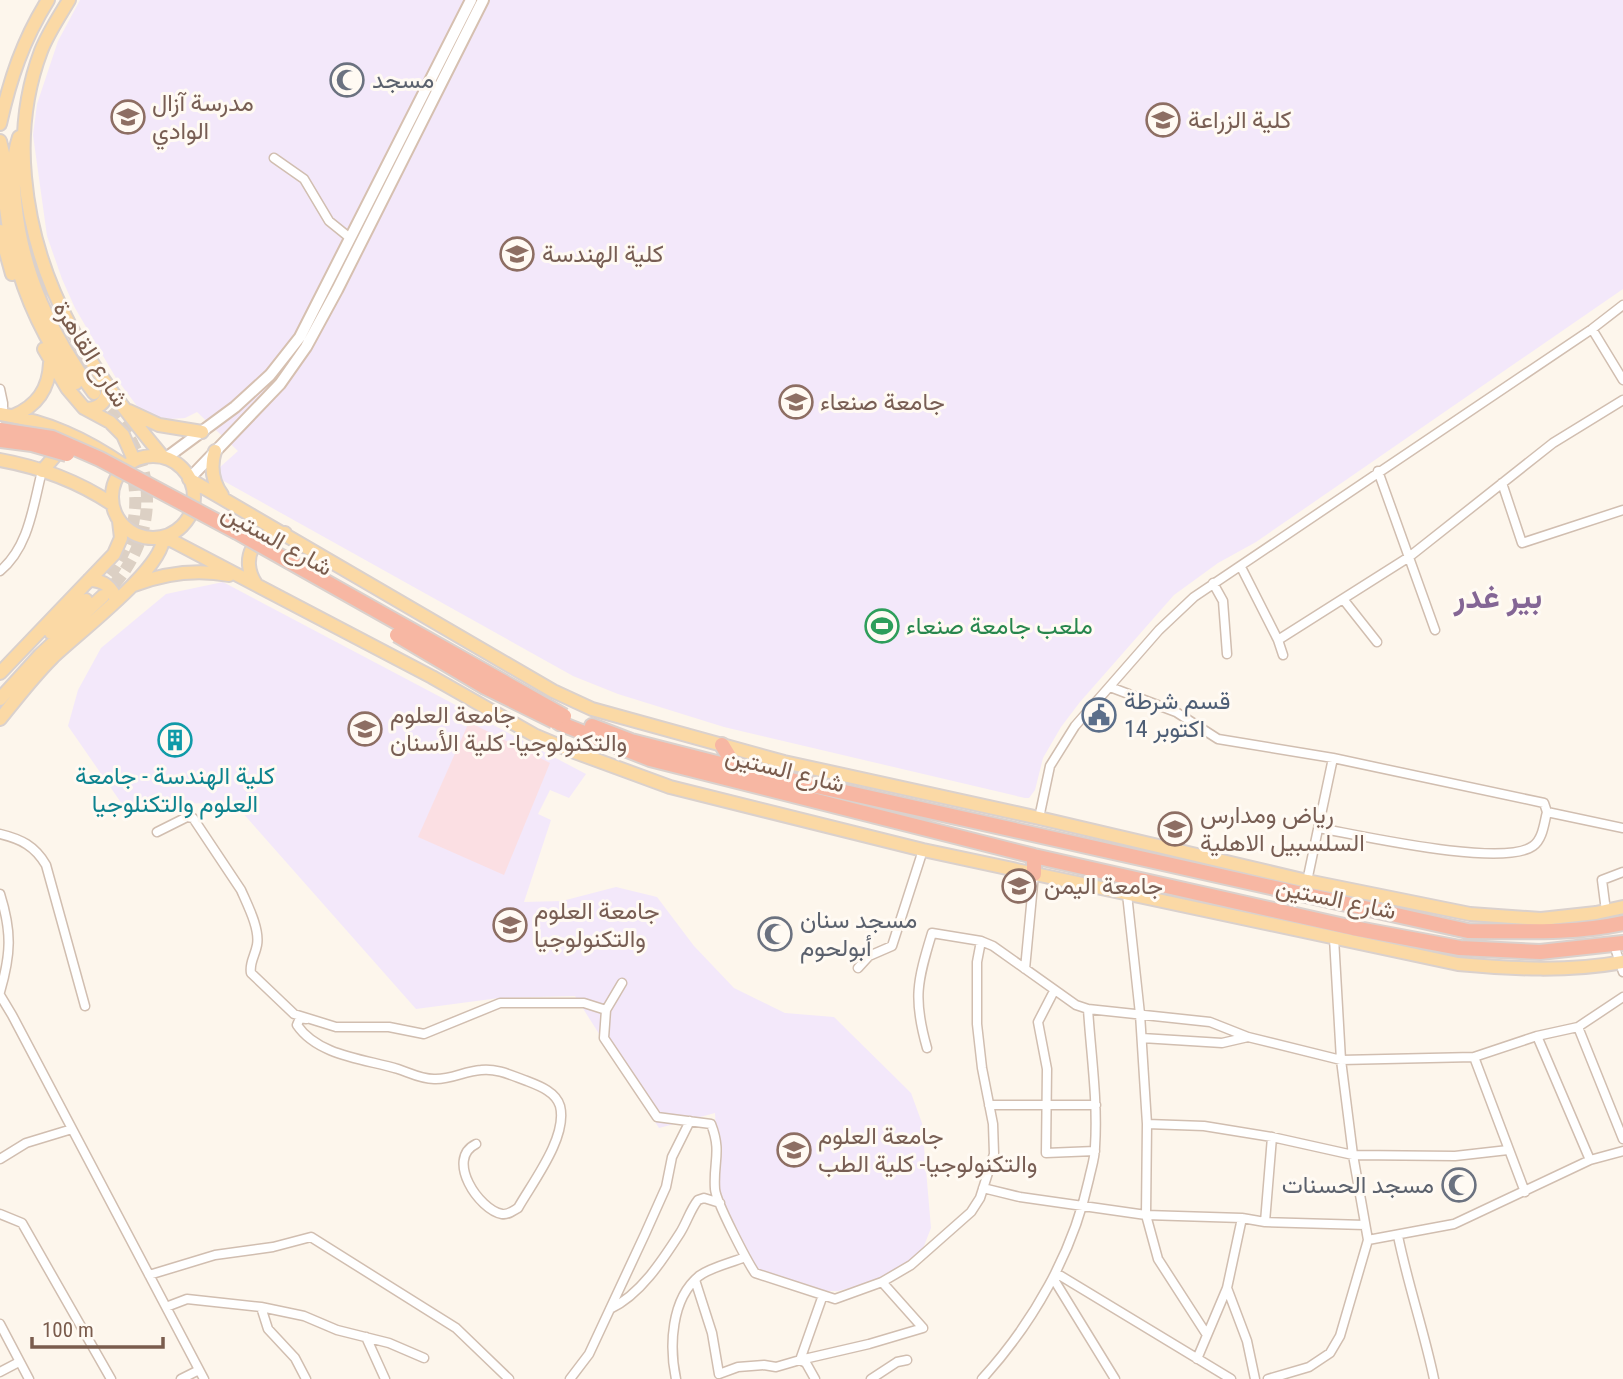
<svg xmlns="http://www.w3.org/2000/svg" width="1623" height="1379" viewBox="0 0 1623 1379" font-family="'Roboto Condensed',Vazirmatn,sans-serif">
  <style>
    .education { fill: #f3e8fa }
    .medical { fill: #fbdfe3 }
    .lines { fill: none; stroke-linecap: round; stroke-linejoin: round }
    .primary-tunnel { stroke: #dcd0c4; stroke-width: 12; stroke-dasharray: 12 6; stroke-linecap: butt }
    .street-casing { stroke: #d1beb0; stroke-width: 11 }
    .secondary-casing { stroke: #d6c0b0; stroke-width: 14 }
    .primary-casing { stroke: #dad1cd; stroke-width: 16 }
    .highway-casing { stroke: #dad1cd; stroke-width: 18 }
    .street { stroke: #fff; stroke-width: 8 }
    .secondary { stroke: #fff; stroke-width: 10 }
    .primary { stroke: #fbd9a5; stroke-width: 12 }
    .highway { stroke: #f7b7a3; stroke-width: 14 }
    .highway-bridge-casing { stroke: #dad1cd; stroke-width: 18; stroke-linecap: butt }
    .highway-bridge { stroke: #f7b7a3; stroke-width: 14 }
    .labels { text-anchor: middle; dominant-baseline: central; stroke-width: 6; stroke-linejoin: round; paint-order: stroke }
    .worship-label { font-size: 24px; fill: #5b616d; stroke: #fffaf3; text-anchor: start }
    .education-label { font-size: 24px; fill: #785e54; stroke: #fffaf3; text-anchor: start }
    .street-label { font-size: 24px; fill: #7a5c4d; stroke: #fffaf3 }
    .leisure-label { font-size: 24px; fill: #27864d; stroke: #fffaf3; text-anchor: start }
    .service-label { font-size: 24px; fill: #4e5e75; stroke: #fffaf3; text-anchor: start }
    .culture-label { font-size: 24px; fill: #0d838f; stroke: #fffaf3 }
    .district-label { font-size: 32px; font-weight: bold; fill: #846695; stroke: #fffaf3 }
  </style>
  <rect width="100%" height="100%" fill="#fdf6ec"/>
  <path class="education" d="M80,0H1623V289L1256,542L1218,563L1174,595L1080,702L1061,727L1043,758L1035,790L1029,798H1025L724,727L618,694L573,676L222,480L218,476L219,468L238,451L197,412L185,418L170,419L153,416L137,406L116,378L75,308L62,279L47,236L33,135L37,104L58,41Z
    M223,582L586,774L569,798L550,790L538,814L551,820L524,902L562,901L616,887L657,897L694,946L734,988L785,1013L834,1017L911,1093L922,1123L931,1228L922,1251L887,1278L838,1291H824L758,1272L751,1263L719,1195L715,1113L659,1128L575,996L499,998L416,1009L234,803L122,804L68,726L78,690L101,648L166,594Z"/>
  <path class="medical" d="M469,722L550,763L504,875L418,837Z"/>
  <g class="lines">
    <path class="primary-tunnel" d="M97,397C110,412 124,426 133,444C161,497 145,557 103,596
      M98,589C129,556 142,517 132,471"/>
    <defs>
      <path id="street" d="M274,158L304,179L329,221L350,238
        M1592,329L1623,380
        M0,389L3,403V414
        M1378,471L1435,630
        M1502,483L1522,543L1623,510
        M1241,567L1278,640L1283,655
        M0,571C29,547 33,506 42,471
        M1213,583L1223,601L1227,654
        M1343,599L1377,642
        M1278,640L1409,557L1553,443L1623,400
        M1110,687L1176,712L1218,739L1333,758L1544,803L1547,812L1623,828
        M1039,818L1050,766L1075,726L1159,630L1194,597L1592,329L1623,305
        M1319,828C1359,835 1503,868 1533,846C1543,839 1544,823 1547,812
        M157,832L187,817L193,818L241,890C248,906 260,929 257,945C255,956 249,963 251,973L294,1014L336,1027H389L424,1034L500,1003H584L606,1010
        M0,834C21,839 35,846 46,865L85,1006
        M1306,886L1333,758
        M0,894C12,932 11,954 0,992
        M1127,894L1140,1014L1147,1124L1146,1215L1158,1259L1207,1335
        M1606,911L1602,880L1623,872
        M1614,945L1623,972
        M858,968L869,956L892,946L923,850
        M1025,969L1034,874
        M622,983L606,1010L604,1038L657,1117L711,1124C722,1152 713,1162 715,1189C716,1202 747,1261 755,1273L835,1299L882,1282L911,1265L971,1212L980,1198L994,1154L993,1124L982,1068L977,1024V962L981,941
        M1054,991L1038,1022L1047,1069L1046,1153L1095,1151
        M0,995L12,1015L204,1379
        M306,1019L300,1018L297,1025C318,1056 365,1059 398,1069C410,1073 421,1079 434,1079C450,1080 465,1071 481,1070C497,1068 513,1076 527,1081C540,1086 556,1092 560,1106C568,1137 532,1183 518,1208C513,1211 508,1215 502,1214C479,1210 445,1159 476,1144
        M1578,1027L1623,1139
        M1537,1036L1578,1027L1623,997
        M1142,1038L1222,1043L1248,1037
        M927,1048C913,999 917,982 932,933L981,941L993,946L1076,1005L1088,1009L1210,1022L1248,1037L1341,1060L1474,1057L1537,1036L1590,1160
        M1474,1057L1525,1192
        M989,1105H1096
        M1147,1124L1204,1126L1272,1137L1353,1155L1455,1156L1508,1150
        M0,1159L26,1143L72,1129
        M983,1188L1020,1197L1146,1215L1242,1218L1265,1222L1365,1225
        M0,1214L22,1223L111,1379
        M1265,1222L1272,1137
        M1398,1236C1408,1285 1424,1331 1434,1379
        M1368,1240L1454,1224L1590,1160L1623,1151
        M1056,1273L1231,1379
        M149,1275L215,1255L273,1247L311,1237L456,1328L509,1379
        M1053,1278L1115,1379
        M695,1280L712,1333L719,1374L738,1367L764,1365L776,1367L800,1360L823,1295
        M1227,1288L1247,1341L1255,1379
        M166,1307L187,1299L261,1307L304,1316L337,1330L389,1343L424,1358
        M261,1307L268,1329L295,1358L306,1379
        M610,1309C640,1295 662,1261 680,1233C687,1222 690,1210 698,1200L704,1198L720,1203
        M0,1324L29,1379
        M366,1337L385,1379
        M1197,1359L1227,1288L1242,1218
        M800,1360L869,1344L923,1328L882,1282
        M800,1360L806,1363L815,1379
        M0,1372L19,1362
        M181,1379L199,1370
        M570,1379L589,1354L645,1234L666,1187L672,1157L690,1121
        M676,1379C669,1346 671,1299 699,1276C711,1267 731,1263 745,1257
        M871,1379L897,1362L907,1360
        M982,1379C1033,1323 1073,1253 1089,1179C1091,1169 1095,1158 1095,1147C1098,1101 1091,1055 1088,1009
        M1268,1379L1309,1367L1330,1353L1340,1336L1368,1240L1353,1155L1341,1060L1334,938"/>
      <path id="secondary" d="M166,458L235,407L270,375L300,337L471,0
        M189,479L280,384L306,347L337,290L483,0"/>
      <path id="primary" d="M69,0C59,17 48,33 41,51C26,91 21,134 25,177C35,290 92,372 163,457
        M0,124C10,79 23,40 48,0
        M19,137C12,158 13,179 15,201C22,274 51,335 94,393
        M0,141L3,153C5,171 4,189 6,208C13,272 38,332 76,383
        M0,231L12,274
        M44,349L67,388L84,408L110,422L123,435L134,460
        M84,408L90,409C101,407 107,400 108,388
        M129,411L159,425L202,432
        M0,414C49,422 84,438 125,466
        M13,416C37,406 49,389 50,363
        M215,451C210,467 212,481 222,495
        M112 497a41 41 0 1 1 82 0a41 41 0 1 1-82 0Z
        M0,460C39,467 79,482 112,504
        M42,471L54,457L58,442
        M189,479L553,691L592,709L784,762L1039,818L1307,881L1470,914L1541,919L1596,913L1623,907
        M165,537L432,677L534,735L572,751L670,787L923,850L1458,964C1513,969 1568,972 1623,962
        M89,580C103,580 113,587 116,601
        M256,584C239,559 254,530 285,533
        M134,585C165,573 197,569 229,575
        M51,633L86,600
        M0,673L114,554L121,538L119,521
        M0,699L40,655L103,596
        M0,719C17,698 33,677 52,658C75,635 165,568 163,537"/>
      <path id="highway" d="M559,723L650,759L1034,856L1353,928L1460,948L1540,952L1623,943
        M592,726L631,741L736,768L1468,931C1520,931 1572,934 1623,923
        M722,745L736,768
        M1034,874V856"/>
    </defs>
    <use href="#street" class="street-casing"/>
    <use href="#secondary" class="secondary-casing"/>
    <use href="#primary" class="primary-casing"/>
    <use href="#highway" class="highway-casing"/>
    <use href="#street" class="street"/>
    <use href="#secondary" class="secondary"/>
    <use href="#primary" class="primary"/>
    <use href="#highway" class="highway"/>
    <defs>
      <path id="highway-bridge" d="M0,430L52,438L100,459L237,532L564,716
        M0,440L32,444L67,454
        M397,635L485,687L554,721"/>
    </defs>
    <use href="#highway-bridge" class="highway-bridge-casing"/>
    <use href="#highway-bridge" class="highway-bridge"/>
  </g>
  <defs>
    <symbol id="mosque-ring" viewBox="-11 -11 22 22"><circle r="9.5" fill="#fffaf3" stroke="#6b7280" stroke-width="1.5"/><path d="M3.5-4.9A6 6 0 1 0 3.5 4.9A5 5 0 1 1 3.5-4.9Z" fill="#6b7280"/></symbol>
    <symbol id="school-ring" viewBox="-11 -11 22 22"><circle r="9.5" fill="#fffaf3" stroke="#8d6e63" stroke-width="1.5"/><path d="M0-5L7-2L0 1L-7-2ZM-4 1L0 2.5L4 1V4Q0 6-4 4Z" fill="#8d6e63"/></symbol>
    <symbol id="university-ring" viewBox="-11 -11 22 22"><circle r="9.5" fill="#fffaf3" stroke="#8d6e63" stroke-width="1.5"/><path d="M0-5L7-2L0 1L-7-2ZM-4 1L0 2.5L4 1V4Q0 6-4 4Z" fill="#8d6e63"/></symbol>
    <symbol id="stadium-ring" viewBox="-11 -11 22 22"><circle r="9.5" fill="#fffaf3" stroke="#2e9e5b" stroke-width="1.5"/><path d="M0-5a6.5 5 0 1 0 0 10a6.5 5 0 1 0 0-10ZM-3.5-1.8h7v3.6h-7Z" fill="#2e9e5b"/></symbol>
    <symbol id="civic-ring" viewBox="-11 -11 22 22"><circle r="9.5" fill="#fffaf3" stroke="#5c6f8a" stroke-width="1.5"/><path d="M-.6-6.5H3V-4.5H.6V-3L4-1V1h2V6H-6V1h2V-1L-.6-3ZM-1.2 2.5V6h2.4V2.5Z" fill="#5c6f8a"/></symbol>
    <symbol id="building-ring" viewBox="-11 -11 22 22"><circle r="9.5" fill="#fffaf3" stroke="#0f9aa8" stroke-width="1.5"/><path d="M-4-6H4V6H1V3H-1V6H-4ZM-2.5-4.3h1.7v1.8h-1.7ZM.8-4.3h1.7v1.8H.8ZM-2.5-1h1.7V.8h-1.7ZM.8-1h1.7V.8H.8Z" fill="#0f9aa8"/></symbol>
  </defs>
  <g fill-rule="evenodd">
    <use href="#mosque-ring" x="328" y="61" width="38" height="38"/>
    <use href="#school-ring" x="109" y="98" width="38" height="38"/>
    <use href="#university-ring" x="1144" y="101" width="38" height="38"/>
    <use href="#university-ring" x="498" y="235" width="38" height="38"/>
    <use href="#university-ring" x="777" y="383" width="38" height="38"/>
    <use href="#stadium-ring" x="863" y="607" width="38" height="38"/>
    <use href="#civic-ring" x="1080" y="696" width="38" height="38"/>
    <use href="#university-ring" x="346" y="710" width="38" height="38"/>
    <use href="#building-ring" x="156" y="721" width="38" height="38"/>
    <use href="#school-ring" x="1156" y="810" width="38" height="38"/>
    <use href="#university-ring" x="1000" y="867" width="38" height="38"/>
    <use href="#university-ring" x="491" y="906" width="38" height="38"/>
    <use href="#mosque-ring" x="756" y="915" width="38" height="38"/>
    <use href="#university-ring" x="775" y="1131" width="38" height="38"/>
    <use href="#mosque-ring" x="1440" y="1166" width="38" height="38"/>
  </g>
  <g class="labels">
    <g class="worship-label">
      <text x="372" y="80">مسجد</text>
      <text x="800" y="920">مسجد سنان<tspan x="800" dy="28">أبولحوم</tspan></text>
      <text x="1434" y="1185" text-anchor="end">مسجد الحسنات</text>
    </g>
    <g class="education-label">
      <text x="152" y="103">مدرسة آزال<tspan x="152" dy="28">الوادي</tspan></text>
      <text x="1188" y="120">كلية الزراعة</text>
      <text x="542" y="254">كلية الهندسة</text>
      <text x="820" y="402">جامعة صنعاء</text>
      <text x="390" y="715">جامعة العلوم<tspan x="390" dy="28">والتكنولوجيا- كلية الأسنان</tspan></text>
      <text x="1200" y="815">رياض ومدارس<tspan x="1200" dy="28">السلسبيل الاهلية</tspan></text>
      <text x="1044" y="886">جامعة اليمن</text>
      <text x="534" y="911">جامعة العلوم<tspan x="534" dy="28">والتكنولوجيا</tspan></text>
      <text x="818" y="1136">جامعة العلوم<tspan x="818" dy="28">والتكنولوجيا- كلية الطب</tspan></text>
    </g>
    <g class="street-label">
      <text transform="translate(91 354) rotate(58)">شارع القاهرة</text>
      <text transform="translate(277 540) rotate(29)">شارع الستين</text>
      <text transform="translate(785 770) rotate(14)">شارع الستين</text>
      <text transform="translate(1336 899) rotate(12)">شارع الستين</text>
    </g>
    <g class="leisure-label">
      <text x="906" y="626">ملعب جامعة صنعاء</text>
    </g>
    <g class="service-label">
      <text x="1124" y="701">قسم شرطة<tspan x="1124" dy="28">14 اكتوبر</tspan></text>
    </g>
    <g class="culture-label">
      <text x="175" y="776">كلية الهندسة - جامعة<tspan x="175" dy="28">العلوم والتكنلوجيا</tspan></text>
    </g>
    <g class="district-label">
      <text x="1498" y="597">بير غدر</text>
    </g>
  </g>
  <path d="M32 1337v10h131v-10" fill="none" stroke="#7a5c4d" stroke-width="3.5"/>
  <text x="42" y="1337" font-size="21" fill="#7a5c4d" stroke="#fffaf3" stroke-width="5" paint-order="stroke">100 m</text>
</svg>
